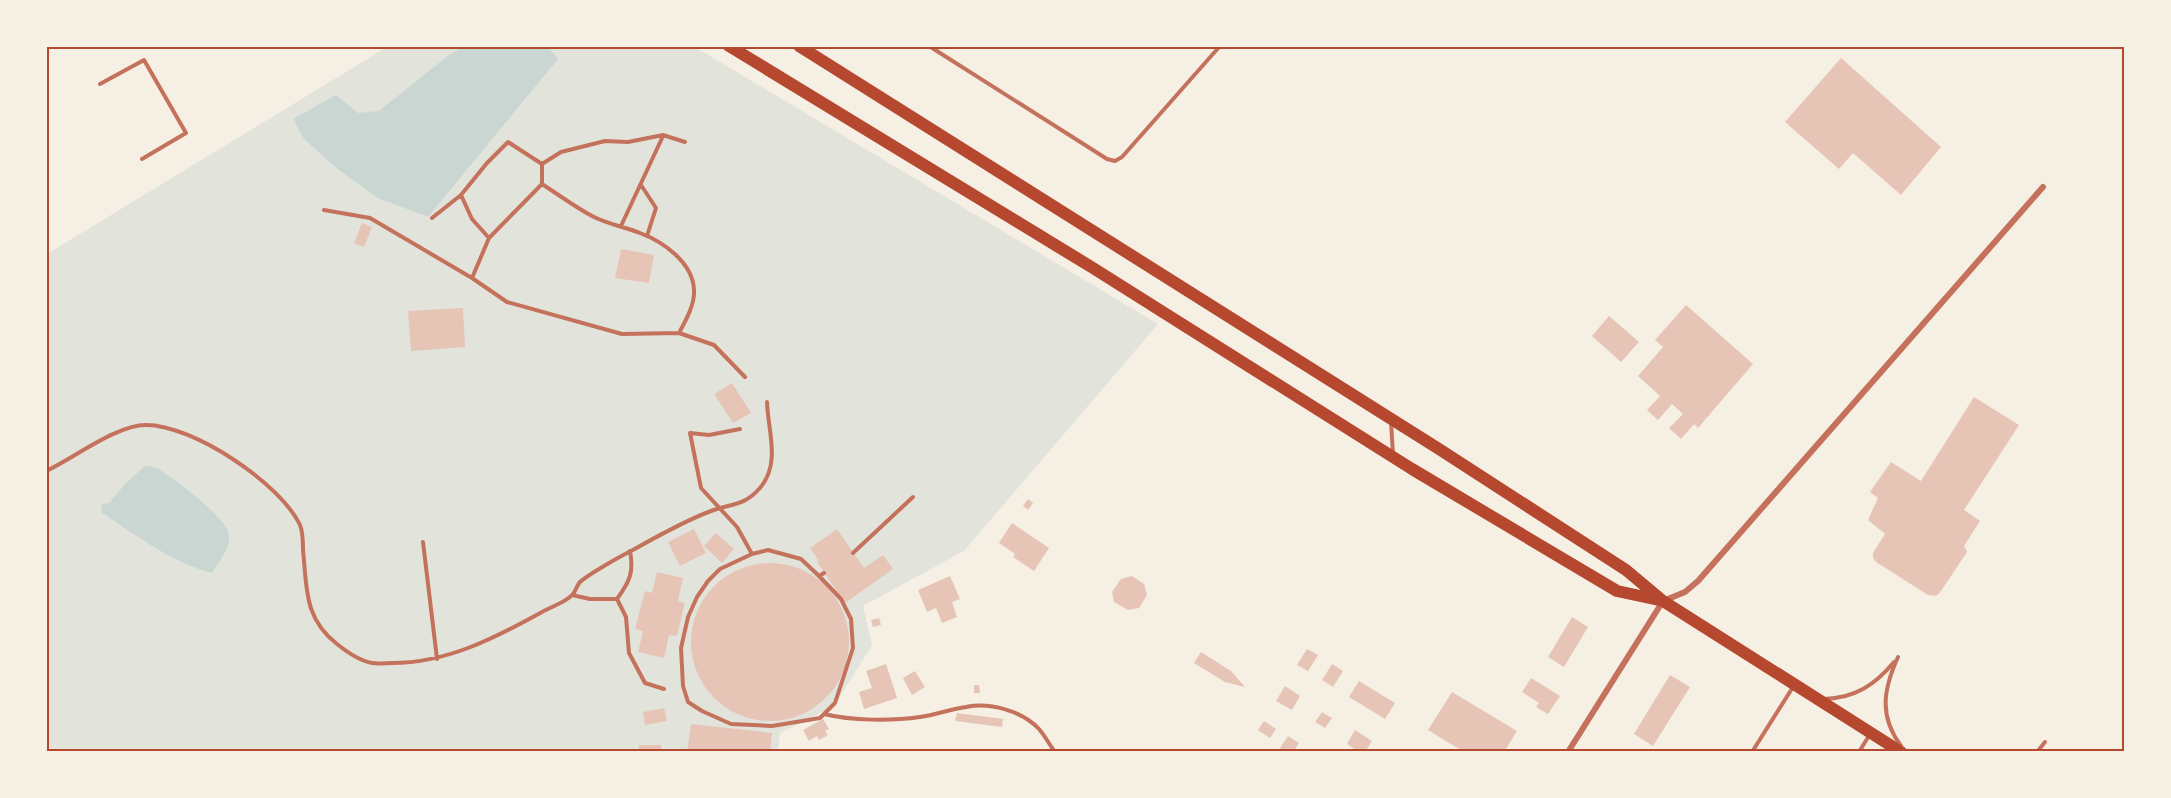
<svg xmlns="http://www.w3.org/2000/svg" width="2171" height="798" viewBox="0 0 2171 798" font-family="'Space Grotesk',sans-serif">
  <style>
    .green { fill: #e2e4dc }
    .water { fill: #c9d6d2 }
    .building { fill: #e6c5b7 }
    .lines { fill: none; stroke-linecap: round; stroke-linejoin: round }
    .service { stroke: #c5725c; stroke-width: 4 }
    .minor { stroke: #c5725c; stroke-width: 6 }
    .primary { stroke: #b5482f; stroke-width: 12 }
    .neatline { fill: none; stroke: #b5482f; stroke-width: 2 }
  </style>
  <rect width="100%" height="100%" fill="#f6efe4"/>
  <path class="green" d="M387,47H695L1158,324L964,551L863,606L872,645L834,706L780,733L778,751L47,752V254Z"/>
  <path class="water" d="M464,46L548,47L558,59L428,217L378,198L335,167L304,139L293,119L336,95L358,113L379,111L449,55Z
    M145,466C149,466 154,467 158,469C173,477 223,516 228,531C233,546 219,561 212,573C171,562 135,535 101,512L102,504L109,503L127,482Z"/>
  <path class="building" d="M1841,58L1941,147L1901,195L1853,153L1839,169L1785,122Z
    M362,223L372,227L364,247L354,243Z
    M621,249L654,255L649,283L615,278Z
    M1686,305L1753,364L1698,428L1694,424L1681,439L1669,428L1683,414L1672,404L1658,420L1647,410L1660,396L1638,376L1663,347L1655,340Z
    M463,308L465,347L411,351L408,311Z
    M1609,316L1639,342L1621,362L1592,336Z
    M732,383L751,413L733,423L714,394Z
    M1974,397L2019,425L1964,510L1980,521L1964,546L1967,552L1941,591L1936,596L1928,595L1876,562L1873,558V553L1885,534L1868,520L1878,498L1870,492L1891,462L1921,481Z
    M1028,499L1033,503L1028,510L1023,506Z
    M1012,523L1049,548L1034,571L1013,557L1015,554L999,543Z
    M694,529L706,553L680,566L668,542Z
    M837,529L864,568L883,555L893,569L845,603L817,562L819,561L810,548Z
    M716,533L734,549L722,563L704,546Z
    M691 642a79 79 0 1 1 158 0a79 79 0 1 1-158 0Z
    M657,572L683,578L678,601L685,603L677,636L669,635L664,658L638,652L643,631L635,629L645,591L652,593Z
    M950,576L960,599L952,602L957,617L942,623L936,608L927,612L918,590Z
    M1132,576L1144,584L1147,595L1139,608L1128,610L1114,602L1112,592L1121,579Z
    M1572,617L1588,627L1564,667L1548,657Z
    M879,618L881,625L873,627L871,620Z
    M1307,649L1318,655L1308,671L1297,665Z
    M1201,652L1231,671L1245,687L1225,682L1194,663Z
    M886,664L897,698L864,709L859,692L872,688L866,671Z
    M1332,664L1343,671L1333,687L1322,680Z
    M915,671L925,687L912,695L903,678Z
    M1670,675L1690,687L1653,746L1634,734Z
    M1531,678L1560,696L1548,714L1536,707L1539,703L1522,692Z
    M1359,681L1395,703L1385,719L1349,697Z
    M974,685H979L980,693H974Z
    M1285,686L1300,696L1292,710L1276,701Z
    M1452,692L1517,731L1504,752H1464L1428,730Z
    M664,708L667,721L645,725L643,712Z
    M1322,712L1332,718L1325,728L1315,722Z
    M957,713L1003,719L1002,727L955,721Z
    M823,719L829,729L825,731L828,735L819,740L817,736L809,741L803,730Z
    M1264,721L1276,729L1270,738L1258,730Z
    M691,724L772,733L770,752H687Z
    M1355,730L1372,741L1365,752H1359L1347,744Z
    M1288,736L1299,743L1293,752H1286L1280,748Z
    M639,745H661V752H639Z"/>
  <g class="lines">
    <path class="service" d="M929,46L1107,159L1115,161L1122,157L1220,46
      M100,84L144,60L186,133L142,159
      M542,164L561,152L605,141L628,142L663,135L685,142
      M542,184C559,195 575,207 592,216C607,224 625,227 640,233C664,242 693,263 694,290C695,304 686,320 679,333
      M641,185L656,208L647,236
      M461,195L472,219L489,238
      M324,210L370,218L472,278L507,302L622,334L679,333L714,345L745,377
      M432,218L461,195L487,163L508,142L542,164
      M621,226L663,136
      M472,278L489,238L542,184V164
      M1391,422L1393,454
      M740,429L709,435L690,433L701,488L737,527L752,554L768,550L801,559L819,576L824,573
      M46,471C74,458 116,425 146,425C193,425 280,483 300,525C303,532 303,542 303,550C307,589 304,618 337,644C347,652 360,661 372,663C378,664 386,663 392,663C447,663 495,638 542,612C551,607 566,602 572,595C576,592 576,586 580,582C589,574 619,557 631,551C656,537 684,521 711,511C732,503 743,507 760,488C781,463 768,432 767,402
      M423,542L437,659
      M853,553L913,497
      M752,554L720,569L708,581L697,597L688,617L681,648L683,686L688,702L702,711L731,724L772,726L820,718L835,703L853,648L851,619L841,599L819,576
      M572,595L590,599H617
      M617,599L626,617L629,653L645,683L664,689
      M617,599C630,581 634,572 630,551
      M1898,657C1883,690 1879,716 1901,746
      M1824,699C1855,698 1875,685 1894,662
      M824,714C852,721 892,721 920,717C936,715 950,709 966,707C990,702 1022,711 1039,729C1045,736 1049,744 1055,752
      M1752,752L1793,687
      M1859,752L1870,734
      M2037,752L2045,742"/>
    <path class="minor" d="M1568,752L1663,601L1685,592L1698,581L2043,187"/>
    <path class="primary" d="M729,46L1093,268L1412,469L1617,591L1659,600
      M799,46L1439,449L1626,570L1663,601L1901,752"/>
  </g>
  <rect width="2171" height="798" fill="none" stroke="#f6efe4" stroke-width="96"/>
  <rect x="48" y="48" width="2075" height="702" class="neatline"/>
</svg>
